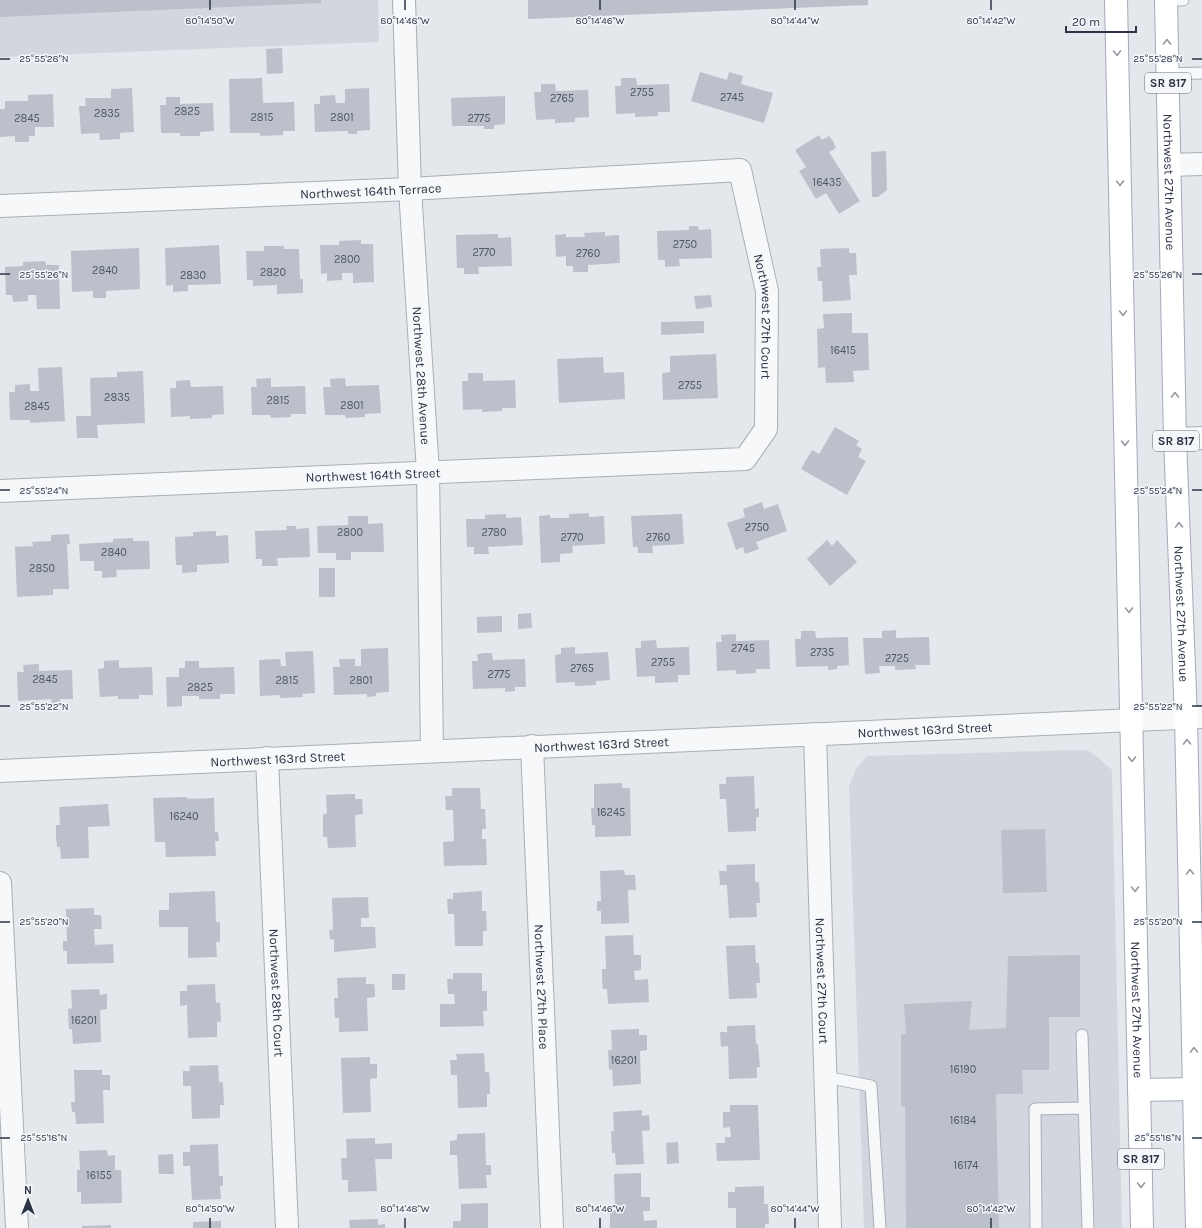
<svg xmlns="http://www.w3.org/2000/svg" width="1202" height="1228" viewBox="0 0 1202 1228" font-family="Karla,sans-serif">
  <style>
    .built { fill: #d2d6de }
    .building { fill: #bbc0ca }
    .lines { fill: none; stroke-linecap: round; stroke-linejoin: round }
    .service-casing { stroke: #a9aeb7; stroke-width: 13 }
    .minor-casing { stroke: #a9aeb7; stroke-width: 24 }
    .primary-casing { stroke: #a3abb8; stroke-width: 24 }
    .service { stroke: #f7f8fa; stroke-width: 11 }
    .minor { stroke: #f7f8fa; stroke-width: 22 }
    .primary { stroke: #fff; stroke-width: 22 }
    .oneway { stroke: #959aa2 }
    .ticks { fill: none; stroke: #2b3445; stroke-width: 1.5 }
    .labels { text-anchor: middle; dominant-baseline: central; stroke-width: 3; stroke-linejoin: round; paint-order: stroke }
    .number-label { font-size: 11px; fill: #4f5766 }
    .shield { fill: #f4f6f9; stroke: #676e7b; stroke-width: 1 }
    .shield-label { font-size: 12px; font-weight: bold; fill: #2b3445 }
    .street-label { font-size: 13px; fill: #2b3445; stroke: #f4f6f9 }
    .ticks-label { font-size: 10px; text-anchor: middle; fill: #2b3445; stroke: #f4f6f9; stroke-width: 3; stroke-linejoin: round; paint-order: stroke }
  </style>
  <rect width="100%" height="100%" fill="#e4e7ec"/>
  <path class="built" d="M0,0H378L379,42L0,57Z
    M1081,750L1089,751L1101,760L1112,770L1122,1228H864L849,786L856,769L867,756Z"/>
  <path class="building" d="M0,0H321V3L0,17Z
    M528,0H868V5L528,19Z
    M282,48L283,73L267,74L266,49Z
    M700,72L727,80L729,72L743,76L741,84L773,93L764,123L691,101Z
    M262,78L263,103L294,102L295,131H283V135L260,136V133H230L229,79Z
    M621,78H636L637,85L669,84L670,112H658V116L635,117V113L616,114L615,86H621Z
    M541,84H555L556,91L588,90L589,117L575,118V122L555,123V119L536,120L534,92H541Z
    M132,88L134,132L120,133V139L101,140H100L99,133L81,134L79,106H86L85,98H111V89Z
    M369,88L370,130L357,131V134H348V131L315,132L314,104H320V96L335,95L336,103H345V89Z
    M53,94L54,127H35V136H29V142H15V136L0,137V109H5V101H28V95Z
    M505,96V124L494,125V129H484V126H452L451,98Z
    M166,97H180V104L213,103L214,131L200,132V136H180V133H161L160,105H166Z
    M819,135L822,140L829,136L833,141L836,148L829,152L860,201L839,214L826,193L816,199L799,171L806,167L795,150Z
    M886,151L887,190L878,197H872L871,152Z
    M689,226H698L699,230L711,229L712,258L679,259L680,266L665,267V260H658L657,231L689,230Z
    M605,232V236L619,235L620,263L588,265V272H573V266H566V256L556,257L555,235L566,234V237H585L584,233Z
    M498,234V238L511,237L512,266L478,267L479,274H464V268H457L456,235Z
    M361,240V244H373L374,282L353,283V273H342V280L327,281V273L321,274L320,245H339V241Z
    M219,245L221,284L188,285V291L173,292V285L166,286L165,248Z
    M264,246H284V249H299L300,279H303V293L277,294V285L253,286V280H247L246,251H264Z
    M139,248L140,289L106,291V298H93V291L72,292L71,251Z
    M849,248V253H856L857,275H849L851,300L823,302L822,281H818L817,267H821L820,249Z
    M45,261L46,265H59L60,309H37L36,295H28V301L13,302L12,295H6L5,267L23,266V262Z
    M711,295L712,307L696,309L694,296Z
    M852,313V333H868L869,370L853,371L854,382L826,383L825,367L818,368L817,329L824,328L823,314Z
    M704,321V333L661,335V322Z
    M716,354L718,398L663,400L662,373L670,372V356Z
    M603,357L604,373L624,372L625,399L559,403L557,359Z
    M62,367L65,421L30,423V420H10L9,392H15V385L30,384V391H39L38,368Z
    M143,371L145,423L97,425L98,438H77L76,416H91L90,378L117,377V372Z
    M468,373H483V381L515,380L516,408H502V411L482,412V409L463,410L462,381H468Z
    M271,378V387L305,386L306,414H291V417L271,418L270,415H252L251,387H257L256,379Z
    M345,378L346,386L379,385L381,413L365,414V417L346,418L345,415H325L323,387H331L330,379Z
    M190,380L191,387L223,386L224,414L212,415V418L190,419V416L171,417L170,388H176V381Z
    M835,427L859,441L856,445L862,449L858,457L866,461L847,495L801,469L812,450L819,454Z
    M762,502L764,509L778,504L787,531L756,542L759,549L745,554L743,547L736,550L727,523L745,517L743,509Z
    M589,513V517L604,516L605,544L572,546L573,553L560,554V562L541,563L539,516L550,515V518H569V514Z
    M506,514V518L521,517L523,545L488,547L489,554H474V547H467L466,519H485V515Z
    M682,514L684,544L652,546L653,553H638V547H633L631,516Z
    M348,516H368V524L383,523L384,552H351V560H336V553H318L317,526L348,525Z
    M286,526H296V529L309,528L310,557L277,558L278,566H262V559H256L255,531L287,530Z
    M216,531V536L228,535L229,563L197,565V572L182,573V565H176L175,537L193,536V532Z
    M69,534L70,544H67L69,589H53V595L17,597L15,547L33,546L32,542L51,541V535Z
    M133,538V541H149L150,569L116,570L117,577L102,578V571H94V561H80L79,544L113,542V539Z
    M827,540L832,546L837,540L857,562L830,586L807,559Z
    M319,568H335V597H319Z
    M531,613L532,628L518,629V614Z
    M502,616V632L477,633V617Z
    M896,630V638L929,637L930,665H915L916,669L895,670V666H879L880,673L865,674L863,638H882V631Z
    M801,631H815L816,638L848,637L849,665L837,666V669L828,670V666L796,667L795,639H801Z
    M736,634V641L769,640L770,669H756V673L736,674V670L717,671L716,642H722L721,635Z
    M656,640L657,648L689,647L690,675H678V682L655,683V676L637,677L635,648H641V641Z
    M575,647V654L608,652L610,680L596,681V685L575,686V682L556,683L555,655L561,654V648Z
    M388,648L389,692L376,693V696L367,697V694L334,695L333,667H340L339,659H355V666H361V649Z
    M313,651L315,693L302,694L303,697L280,698V695L260,696L259,660L280,659L281,666H286L285,652Z
    M485,653H492L493,660L525,659L526,687H515V691L505,692V688L473,689L472,661H478L477,654Z
    M119,660V668L152,667L153,695H139V699H118V696L100,697L98,669L104,668V661Z
    M185,661H199V668L234,667L235,694H220V699H199V696H182V706L167,707L166,677H179V668H185Z
    M39,664V671L72,670L73,699H60L61,702L56,703H52L51,699L18,701L17,672H24L23,665Z
    M754,776L755,809L759,808V817H756V831L728,832L726,799H720L719,784H726V777Z
    M622,783V788H630L631,836L595,837V825H592L591,808H594V784Z
    M452,788H480L481,809H485L486,829H482V839H486L487,865L444,866L443,842L454,841L453,810H446L445,796H452Z
    M355,794V799H362L363,814L355,815L356,847L328,848L327,837H323V814H327L326,795Z
    M187,797V799L214,798L215,832H218L219,841H215L216,856L166,857L165,842H155L153,798Z
    M108,804L110,826L88,827L89,858L61,859L60,847H57L56,836V825H60L59,807Z
    M1045,829L1047,892L1003,893L1001,830Z
    M755,864V882H759L760,903H756L757,917L729,918L727,885H720L719,871H727L726,865Z
    M624,870L625,875H635L636,890H628L629,923L601,924V911H597V901H601L600,871Z
    M215,891L216,922H220V942H216L217,957L188,958V927H159V910H169V893Z
    M482,891V911H486L487,931H483V946H455L454,914H448L447,899H453V893Z
    M368,897L369,918H361V927H375L376,948L334,952V939L330,940L329,930H333L332,898Z
    M94,908V915H101L102,929H94L95,945L113,944L114,963L67,964V951H63V941H67L66,909Z
    M633,935L634,955H641V970L634,971L635,980L648,979L649,1002L608,1004L607,989H603L602,979V969H606L605,936Z
    M755,945L756,963H759L760,983H756L757,998L729,999L726,946Z
    M1080,955V1017H1049V1070H1022L1023,1094H996L999,1228H906L905,1106H901V1034H906L904,1004L972,1001L969,1030L1006,1028L1008,956Z
    M453,973H482V991H487V1011H483L484,1026L440,1027V1004H455L454,994H448L447,979H453Z
    M392,974H405V990H392Z
    M366,977V984H374L375,990V997L367,998L368,1031L339,1032V1018H335L334,998H338L337,978Z
    M215,984L216,1003L220,1002L221,1022H217V1037L188,1038L187,1005L180,1006V991H187V985Z
    M99,989L100,995L107,994V1009L100,1010L101,1042L73,1044L72,1029H69L68,1009L72,1008L71,990Z
    M755,1025L756,1044H758L760,1067H757V1078L729,1079L728,1046L721,1047L720,1032H727V1026Z
    M639,1029V1035H647V1050L640,1051L641,1084L613,1086L612,1069L609,1070L608,1050H612L611,1030Z
    M484,1053L485,1072H489L490,1083V1094H487V1107L458,1108L457,1075H451L450,1060H457L456,1054Z
    M370,1057V1064H377V1078L370,1079L371,1112L343,1113L341,1058Z
    M218,1065L219,1082H223L224,1105H220V1118L192,1119L191,1086H183V1071H190L189,1066Z
    M74,1070H102V1075H110V1090H103L104,1123L76,1124L75,1112H72L71,1102H75Z
    M730,1105H758L760,1160L717,1161L716,1143H725V1137H731L730,1127L723,1128V1112H730Z
    M642,1110V1116L649,1115L650,1130L642,1131L644,1164L616,1165L615,1153H612L611,1131H614L613,1112Z
    M485,1133L486,1165H491V1175H486L487,1188L459,1189L457,1155H450V1141L457,1140V1134Z
    M375,1138V1144L392,1143V1159H375L377,1191L348,1192V1180H342L341,1158H347L346,1139Z
    M678,1142L679,1163L667,1164L666,1143Z
    M218,1144L219,1176H223V1186H220L221,1199L192,1200L190,1166H183V1152H190V1145Z
    M107,1150L108,1156L115,1155V1170H121L122,1203L81,1204V1192H77V1170H80L79,1151Z
    M173,1154L174,1174H159L158,1155Z
    M641,1173V1197H650V1211H643L644,1221L657,1220V1228H610V1211H615L614,1174Z
    M764,1186V1204H768L769,1224H765V1228H736V1208H728V1192H735V1187Z
    M488,1203V1228H453V1221H461V1204Z
    M378,1219V1225L385,1224V1228H350L349,1220Z
    M221,1221V1228H193V1222Z
    M111,1225V1228H82V1226Z"/>
  <g class="lines">
    <defs>
      <path id="service" d="M1166,0H1183
        M1167,74L1202,73
        M1082,1035L1088,1228
        M826,1077L871,1086L880,1228
        M1036,1228L1035,1109L1084,1108"/>
      <g id="minor">
        <path id="s1" d="M404,0L410,189L428,472L432,751"/>
        <path d="M1169,165L1202,164"/>
        <path id="s2" d="M0,206L410,189L740,170L767,291L766,429L745,459L0,491"/>
        <path d="M1175,439L1202,438"/>
        <path id="s3" d="M815,734L830,1228"/>
        <path id="s4" d="M532,746L552,1228"/>
        <path id="s5" d="M267,758L287,1228"/>
        <path id="s6" d="M0,771L1202,717"/>
        <path d="M0,883L17,1228"/>
      </g>
      <g id="primary">
        <path id="s7" d="M1116,0L1142,1228"/>
        <path id="s8" d="M1166,0L1175,439L1186,718L1197,1228"/>
        <path d="M1139,1090L1194,1089"/>
      </g>
    </defs>
    <use href="#service" class="service-casing"/>
    <use href="#minor" class="minor-casing"/>
    <use href="#primary" class="primary-casing"/>
    <use href="#service" class="service"/>
    <use href="#minor" class="minor"/>
    <use href="#primary" class="primary"/>
  </g>
  <defs><path id="oneway-chevron" d="M-2-3.5L2.5 0L-2 3.5" fill="none" stroke-width="1.6" stroke-linecap="round" stroke-linejoin="round"/></defs>
  <g class="oneway">
    <use href="#oneway-chevron" transform="translate(1167 42) rotate(-91)"/>
    <use href="#oneway-chevron" transform="translate(1117 53) rotate(89)"/>
    <use href="#oneway-chevron" transform="translate(1120 183) rotate(89)"/>
    <use href="#oneway-chevron" transform="translate(1123 313) rotate(89)"/>
    <use href="#oneway-chevron" transform="translate(1175 395) rotate(-91)"/>
    <use href="#oneway-chevron" transform="translate(1125 443) rotate(89)"/>
    <use href="#oneway-chevron" transform="translate(1179 525) rotate(-92)"/>
    <use href="#oneway-chevron" transform="translate(1129 610) rotate(89)"/>
    <use href="#oneway-chevron" transform="translate(1187 742) rotate(-91)"/>
    <use href="#oneway-chevron" transform="translate(1132 759) rotate(89)"/>
    <use href="#oneway-chevron" transform="translate(1190 872) rotate(-91)"/>
    <use href="#oneway-chevron" transform="translate(1135 889) rotate(89)"/>
    <use href="#oneway-chevron" transform="translate(1194 1050) rotate(-91)"/>
    <use href="#oneway-chevron" transform="translate(1141 1185) rotate(89)"/>
  </g>
  <path class="ticks" d="M210,0V10M405,0V10M600,0V10M795,0V10M991,0V10M0,59H10M1192,59H1202M0,274H10M1192,274H1202M0,490H10M1192,490H1202M0,706H10M1192,706H1202M0,922H10M1192,922H1202M0,1138H10M1192,1138H1202M210,1218V1228M405,1218V1228M600,1218V1228M795,1218V1228M991,1218V1228"/>
  <g class="labels">
    <g class="number-label">
      <text x="642" y="92">2755</text>
      <text x="732" y="97">2745</text>
      <text x="562" y="98">2765</text>
      <text x="187" y="111">2825</text>
      <text x="107" y="113">2835</text>
      <text x="262" y="117">2815</text>
      <text x="342" y="117">2801</text>
      <text x="27" y="118">2845</text>
      <text x="479" y="118">2775</text>
      <text x="827" y="182">16435</text>
      <text x="685" y="244">2750</text>
      <text x="484" y="252">2770</text>
      <text x="588" y="253">2760</text>
      <text x="347" y="259">2800</text>
      <text x="105" y="270">2840</text>
      <text x="273" y="272">2820</text>
      <text x="193" y="275">2830</text>
      <text x="843" y="350">16415</text>
      <text x="690" y="385">2755</text>
      <text x="117" y="397">2835</text>
      <text x="278" y="400">2815</text>
      <text x="352" y="405">2801</text>
      <text x="37" y="406">2845</text>
      <text x="757" y="527">2750</text>
      <text x="350" y="532">2800</text>
      <text x="494" y="532">2780</text>
      <text x="572" y="537">2770</text>
      <text x="658" y="537">2760</text>
      <text x="114" y="552">2840</text>
      <text x="42" y="568">2850</text>
      <text x="743" y="648">2745</text>
      <text x="822" y="652">2735</text>
      <text x="897" y="658">2725</text>
      <text x="663" y="662">2755</text>
      <text x="582" y="668">2765</text>
      <text x="499" y="674">2775</text>
      <text x="45" y="679">2845</text>
      <text x="287" y="680">2815</text>
      <text x="361" y="680">2801</text>
      <text x="200" y="687">2825</text>
      <text x="611" y="812">16245</text>
      <text x="184" y="816">16240</text>
      <text x="84" y="1020">16201</text>
      <text x="624" y="1060">16201</text>
      <text x="963" y="1069">16190</text>
      <text x="963" y="1120">16184</text>
      <text x="966" y="1165">16174</text>
      <text x="99" y="1175">16155</text>
    </g>
    <g class="shield">
      <rect x="1145" y="73" width="46" height="20" rx="3"/>
      <rect x="1153" y="431" width="46" height="20" rx="3"/>
      <rect x="1118" y="1149" width="46" height="20" rx="3"/>
    </g>
    <g class="shield-label">
      <text x="1168" y="83">SR 817</text>
      <text x="1176" y="441">SR 817</text>
      <text x="1141" y="1159">SR 817</text>
    </g>
    <g class="street-label">
      <text stroke="none"><textPath href="#s8" startOffset="182">Northwest 27th Avenue</textPath></text>
      <text stroke="none"><textPath href="#s2" startOffset="371">Northwest 164th Terrace</textPath></text>
      <text stroke="none"><textPath href="#s2" startOffset="890">Northwest 27th Court</textPath></text>
      <text stroke="none"><textPath href="#s1" startOffset="376">Northwest 28th Avenue</textPath></text>
      <text transform="translate(373 475) rotate(-2)">Northwest 164th Street</text>
      <text stroke="none"><textPath href="#s8" startOffset="614">Northwest 27th Avenue</textPath></text>
      <text stroke="none"><textPath href="#s6" startOffset="926">Northwest 163rd Street</textPath></text>
      <text stroke="none"><textPath href="#s6" startOffset="602">Northwest 163rd Street</textPath></text>
      <text stroke="none"><textPath href="#s6" startOffset="278">Northwest 163rd Street</textPath></text>
      <text stroke="none"><textPath href="#s3" startOffset="247">Northwest 27th Court</textPath></text>
      <text stroke="none"><textPath href="#s4" startOffset="241">Northwest 27th Place</textPath></text>
      <text stroke="none"><textPath href="#s5" startOffset="235">Northwest 28th Court</textPath></text>
      <text stroke="none"><textPath href="#s7" startOffset="1010">Northwest 27th Avenue</textPath></text>
    </g>
  </g>
  <g class="ticks-label">
    <text x="210" y="24">80°14'50"W</text>
    <text x="405" y="24">80°14'48"W</text>
    <text x="600" y="24">80°14'46"W</text>
    <text x="795" y="24">80°14'44"W</text>
    <text x="991" y="24">80°14'42"W</text>
    <text x="44" y="62">25°55'28"N</text>
    <text x="1158" y="62">25°55'28"N</text>
    <text x="44" y="278">25°55'26"N</text>
    <text x="1158" y="278">25°55'26"N</text>
    <text x="44" y="494">25°55'24"N</text>
    <text x="1158" y="494">25°55'24"N</text>
    <text x="44" y="710">25°55'22"N</text>
    <text x="1158" y="710">25°55'22"N</text>
    <text x="44" y="925">25°55'20"N</text>
    <text x="1158" y="925">25°55'20"N</text>
    <text x="44" y="1141">25°55'18"N</text>
    <text x="1158" y="1141">25°55'18"N</text>
    <text x="210" y="1212">80°14'50"W</text>
    <text x="405" y="1212">80°14'48"W</text>
    <text x="600" y="1212">80°14'46"W</text>
    <text x="795" y="1212">80°14'44"W</text>
    <text x="991" y="1212">80°14'42"W</text>
  </g>
  <g transform="translate(28 1200)" stroke="#f4f6f9" stroke-width="3" paint-order="stroke">
  <path d="M0-3L7 15L0 10L-7 15Z" fill="#2b3445"/>
  <text y="-6" font-size="11" font-weight="bold" text-anchor="middle" fill="#2b3445">N</text>
  </g>
  <path d="M1066 26v6h70v-6" fill="none" stroke="#2b3445" stroke-width="2"/>
  <text x="1072" y="26" font-size="12" fill="#2b3445" stroke="#f4f6f9" stroke-width="3" paint-order="stroke">20 m</text>
</svg>
